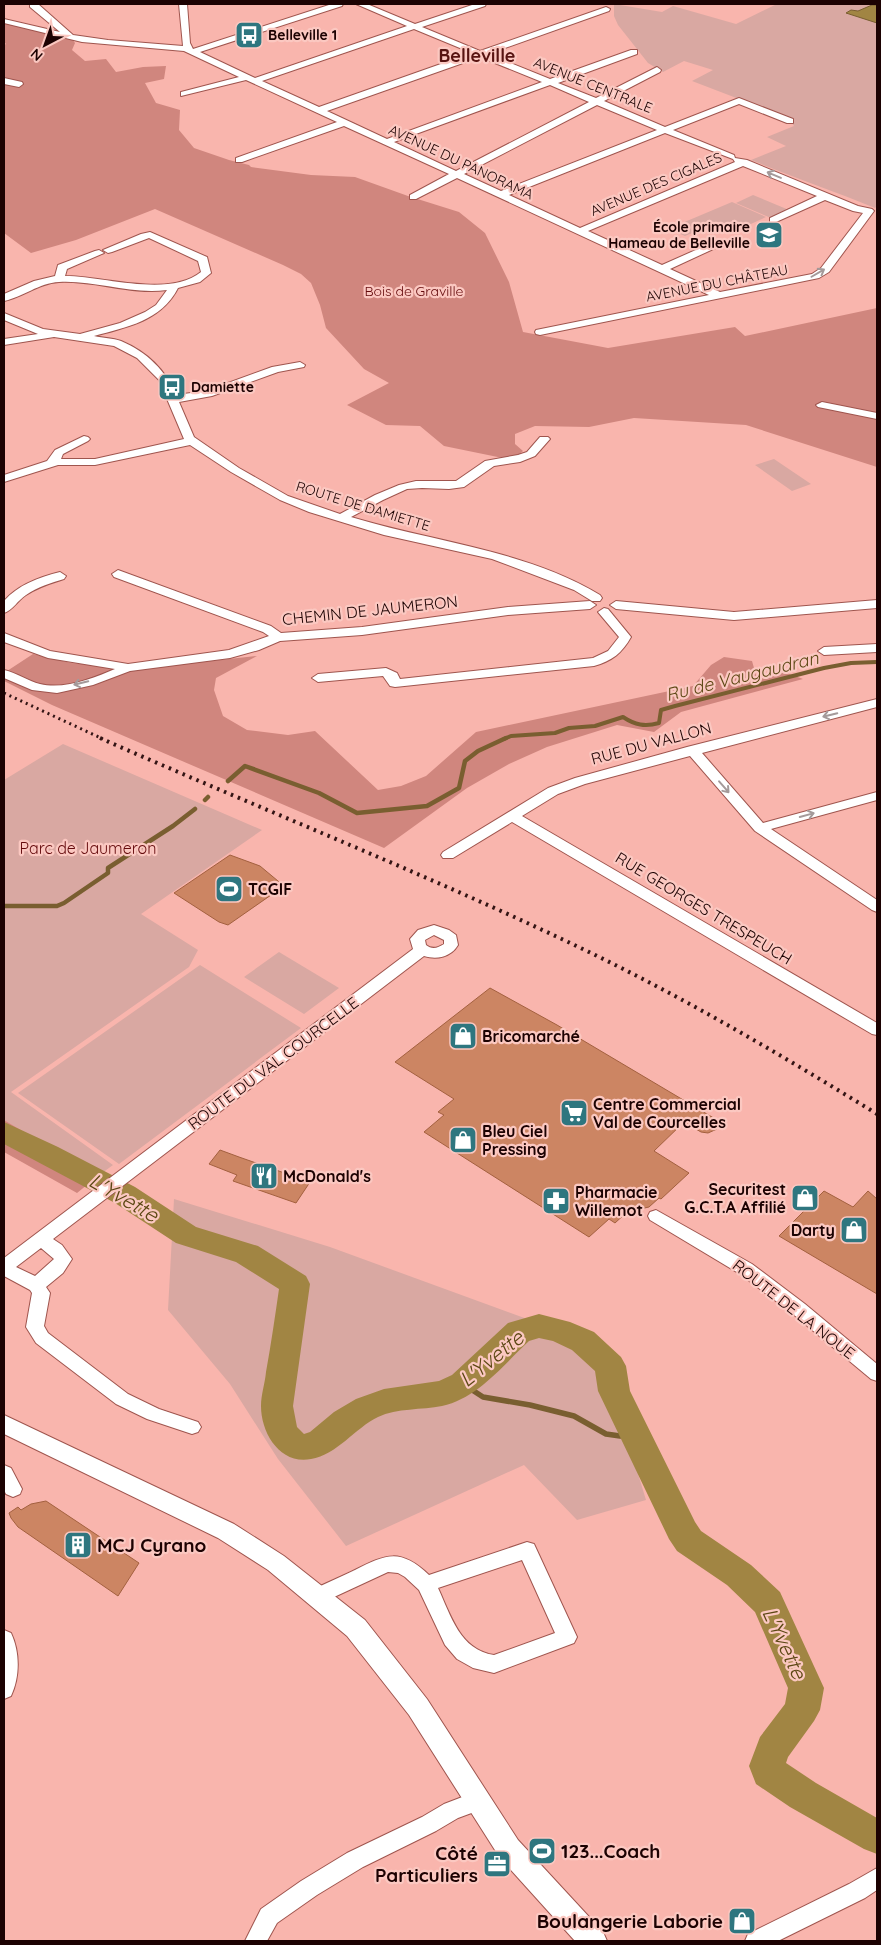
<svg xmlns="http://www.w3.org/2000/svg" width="881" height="1945" viewBox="0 0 881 1945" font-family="Quicksand,sans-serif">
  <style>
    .green { fill: #d9a8a2 }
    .forest { fill: #d0867e }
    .water { fill: #a18543; stroke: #795e30 }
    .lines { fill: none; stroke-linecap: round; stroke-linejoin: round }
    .stream-far2 { stroke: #795e30; stroke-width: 4 }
    .stream-far1 { stroke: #795e30; stroke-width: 4.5 }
    .stream { stroke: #795e30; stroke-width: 5.5 }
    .river { fill: #a18543; fill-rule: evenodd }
    .building { fill: #cc8563; stroke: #a3603f }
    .minor-casing { stroke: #9f554e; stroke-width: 2 }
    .major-casing { stroke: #9f554e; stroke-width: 2 }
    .minor { fill: #fff; fill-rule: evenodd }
    .major { fill: #fff; fill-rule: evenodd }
    .rail-far1 { stroke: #331414; stroke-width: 3; stroke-dasharray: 2 4; stroke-linecap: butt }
    .rail { stroke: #331414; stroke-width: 4; stroke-dasharray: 2.5 5; stroke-linecap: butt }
    .oneway { stroke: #a49a9a }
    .labels { text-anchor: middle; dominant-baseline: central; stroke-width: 4.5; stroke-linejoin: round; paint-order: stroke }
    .far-poi-label { font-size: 14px; font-weight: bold; fill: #1c0202; stroke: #fbc8c1; text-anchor: start }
    .far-street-label { font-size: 14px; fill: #1c0202; stroke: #fbc8c1 }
    .far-park-label { font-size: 14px; fill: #640a0c; stroke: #fbc8c1 }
    .street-label { font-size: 16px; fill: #1c0202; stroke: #fbc8c1 }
    .park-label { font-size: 16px; fill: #640a0c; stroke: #fbc8c1 }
    .poi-label { font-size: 16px; font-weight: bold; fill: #1c0202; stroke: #fbc8c1; text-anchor: start }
    .far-district-label { font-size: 18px; font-weight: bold; fill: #571311; stroke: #fbc8c1 }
    .water-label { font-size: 18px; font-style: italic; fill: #5c4713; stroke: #fbc8c1 }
    .near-poi-label { font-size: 19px; font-weight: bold; fill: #1c0202; stroke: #fbc8c1; text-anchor: start }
    .near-water-label { font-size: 21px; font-style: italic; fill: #5c4713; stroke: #fbc8c1 }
  </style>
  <rect width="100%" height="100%" fill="#f9b5ad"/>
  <path class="green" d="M614,4L662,12L673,6L736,24L777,4H877V206L875,208C834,191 793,177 751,160L786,146L767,137L794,126L790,121L739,99L692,81L713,70L684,61L663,72L648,63L618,25L614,16Z
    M753,195L789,210L771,218L736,203Z
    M732,202L766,217L731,233L712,225L685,236L668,229Z
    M774,459L811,484L792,491L755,465Z
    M63,744L262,830L141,914L198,950L189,967L11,1092L113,1165L98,1176L4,1120V780Z
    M279,952L339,988L304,1014L244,977Z
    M200,965L301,1028L119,1164L18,1093Z
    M174,1199L330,1247L549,1327L608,1375L646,1500L577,1520L524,1465L346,1546L278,1459L230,1384L168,1310Z"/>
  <path class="forest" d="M4,21L21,23L71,37L75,43L72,50L85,61L106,59L116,72L143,67L166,66L164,79L145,83L156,103L180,110L179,130L194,148L229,160L249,165L251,167L311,175L355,177L408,196L459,212L485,233L509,282L523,332L608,348L735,327L745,336L877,308V467L746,425L634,418L589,427L535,426L515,434V444L523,451L513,460L444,446L420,426L386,425L347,405L389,383L364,369L326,328L320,305L311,283L301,274L283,265L155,209L76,240L31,253L4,233V45L6,44L4,42Z
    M33,654L71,663L137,669L257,656L216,678L214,690L223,716L247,730L288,735L315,731L378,790L401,786L426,776L476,732L693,686L711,665L724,657L752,661L756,675L784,672L803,679L681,712L654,732L617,725L547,747L509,764L467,788L384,848L52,705L4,681V673Z
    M4,1120L98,1176L77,1193L4,1152Z"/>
  <path class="water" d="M872,5H877V23L846,13L851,10L858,11Z"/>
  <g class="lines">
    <path class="stream-far2" d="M504,739L511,736L555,733L569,728L595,726L623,717C635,725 645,727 659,723L661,710L675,706L824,668L851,663L877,662"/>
    <path class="stream-far1" d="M228,781L245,766L319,793L357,813L427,806L459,788L465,761L478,751L506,738
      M205,800L208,797
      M4,906H57L64,903L108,873V868L173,826L195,809"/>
    <path class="stream" d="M463,1384L483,1397L530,1405L574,1416L606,1434L620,1436L634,1433"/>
    <path class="river" d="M4,1122L58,1147L135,1187L196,1227L258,1246L306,1276L310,1284L293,1406L297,1427L304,1434L310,1432L334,1412L356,1399L384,1389L439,1381L452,1375L508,1323L539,1314L570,1322L594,1332L621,1357L626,1366L630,1391L695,1522L701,1531L751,1565L780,1592L824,1688L820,1710L814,1721L788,1757L786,1763L816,1783L877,1818V1854L864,1849L790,1807L756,1784L749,1766L760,1737L785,1704L788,1688L755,1612L727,1585L677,1551L669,1539L598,1391L595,1371L572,1350L553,1341L539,1338L529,1341C503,1365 478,1398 442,1406C422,1410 397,1408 378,1417C355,1428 337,1455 311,1459C280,1465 261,1433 261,1406C261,1395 265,1383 266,1372C271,1344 275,1317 279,1289L236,1262L176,1243L115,1203L4,1144Z"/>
  </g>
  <path class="building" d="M230,855L260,866L284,886L228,925L219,922L174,893Z
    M490,988L557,1025L717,1120L719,1124L717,1129L708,1133L701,1132L684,1122L654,1151L689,1173L661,1199L659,1198L649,1207L627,1212L615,1223L609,1219L589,1237L424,1132L444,1115L438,1112L454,1099L395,1062Z
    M220,1150L239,1157L310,1182L296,1203L233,1181L237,1175L209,1164Z
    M824,1191L853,1207L868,1191L877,1199V1294L779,1236Z
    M46,1501L139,1563L118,1596L18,1527L11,1518L9,1513L18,1507L21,1510L31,1504Z"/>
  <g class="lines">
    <defs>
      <path id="minor" d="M30,4H38L73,35L108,40L183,46L179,4H187L190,43L193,49L332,4H343L342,6L200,52L255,78L407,26L356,4H367L415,24L475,4H486L485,6L422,27L480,51L606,7L610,9L609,11L488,54L550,79L631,50H637V54L558,83L596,98L657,67L661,70L660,72L604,101L665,127L739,98L793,119V123H787L739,104L673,130L734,155L735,158L747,160L858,206L872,209L874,211L829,272L819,278L540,335L536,334L535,332L536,330L709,295L457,178L416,199H410V195L449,174L344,126L242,162H236V158L337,122L246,80L181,96V92L239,77L184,51L82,42L4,23V19L60,32L30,7ZM414,29L472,53L319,107L262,81ZM480,57L542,82L387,139L327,111ZM550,85L589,102L456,171L394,142ZM597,105L657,130L501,191L464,174ZM665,133L733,159L735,162L580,228L509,195ZM743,166L817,196L770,218V222H776L825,200L853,211L863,213L821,268L812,274L720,292L670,269L722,245V241H716L662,265L588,231Z
        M4,78L22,82L23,84L19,87L4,84Z
        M150,232L207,257L211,273L200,282L178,288C161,321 127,327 94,336C103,338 113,338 121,341C147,352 166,371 176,395L206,391L272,367L300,362L305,365L304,367L278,372L212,396L179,402L194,437L239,468L288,496L340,514L375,495L399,485L416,481H456L485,461L518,455L527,452L540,437H548L550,439L535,456L520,462L494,466L464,487L449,489L422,488L407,489L383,500L351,517C433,542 526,550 600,595L602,598L600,601H592L574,590L492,559L384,535L309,512L280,500L231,472L190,445L95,465H58L4,482V475L47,461L55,450L84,436L88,437L90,439L88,441L63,454L61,459H95L184,439L159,380L137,358L114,346L54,337L4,345V339L38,334L4,320V313L43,329L80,334L120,323L145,312L156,305L167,290C131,295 95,280 59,282C39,283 23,297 4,301V294L34,281L55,276L58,265L95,251L99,250L104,253L67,269L65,276C103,276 169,298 201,272L198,261L149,238L112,252L108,253L103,250L141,234Z
        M822,402L877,413V419L818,407L816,405Z
        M118,570L271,626L281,633L362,627L508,607L590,601L596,605L590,609L508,615L362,635L280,641L259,650L230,658L130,671L93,685L57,693L32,690L4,678V670C17,673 28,681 40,684C64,690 94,678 115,669L48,658L4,642V633L50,651L128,664L229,650L269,636L263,632L114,577L112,574Z
        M60,572L66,576L64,579C51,583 37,587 26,595C18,600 12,611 4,613V601C18,585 39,577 60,572Z
        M877,600V608L734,620L616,609L610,605L616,601L734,612Z
        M604,608L608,609L631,637C622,653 612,661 594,666L395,687L390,686L383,676L318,682L312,678L318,674L386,668L397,673L400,679L593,658L608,651L619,637L598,612Z
        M877,644V652L824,655L818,651L824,647Z
        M877,699V707L702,753L763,823L877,792V800L771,829L877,900V912L872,910L755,831L690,756L585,784L558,794L522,816L877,1023V1035L872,1034L512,822L453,858H443L441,855L443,852L548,788L575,778L687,747Z
        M434,925L449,930L456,935L458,945C451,957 437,960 424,956L53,1239L62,1245L72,1259L63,1273L46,1287L50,1293L44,1326L48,1333L128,1394L159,1409L198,1422L201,1427L198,1432L192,1434L147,1419L116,1404L36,1343L26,1327L32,1293L30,1290L4,1276V1258L413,949L410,939L418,930ZM434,935L444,940V944C438,948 432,950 426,945L425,940ZM41,1248L54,1259L35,1276L16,1267Z
        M656,1210L752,1264L805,1304L877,1364V1381L871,1379L793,1314L740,1274L650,1220L648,1216L650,1212Z
        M4,1465L11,1468L22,1489L20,1494L13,1497L6,1494L4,1490Z
        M527,1542L534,1544L577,1637L574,1643L494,1673L473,1668L457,1659L445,1645L419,1590L405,1577L398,1573L388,1572L319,1604L312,1602L309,1596L312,1590C326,1583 341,1577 355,1570C387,1554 400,1548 429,1575ZM522,1560L555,1633L494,1655C460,1650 451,1616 438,1588Z
        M4,1630L11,1633C20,1652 20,1677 11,1696L4,1699Z
        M478,1791L485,1794L488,1801L485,1808L458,1818L436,1831L363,1867L317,1895L277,1923L267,1941H245L261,1909L301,1881L347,1853L422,1817L444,1804Z
        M877,1868V1890L865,1898L778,1941H745L748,1934L849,1884Z"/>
      <path id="major" d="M4,1415L234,1524L284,1556L365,1620L427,1699L518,1840L603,1932L607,1941H575L500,1858L409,1715L347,1636L268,1570L218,1538L4,1434Z"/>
    </defs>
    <use href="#minor" class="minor-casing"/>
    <use href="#major" class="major-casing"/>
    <use href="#minor" class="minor"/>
    <use href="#major" class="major"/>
    <path class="rail-far1" d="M4,693L103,739"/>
    <path class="rail" d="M100,738C263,810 429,875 589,952C688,1000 783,1056 877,1114"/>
  </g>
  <defs><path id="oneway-shaft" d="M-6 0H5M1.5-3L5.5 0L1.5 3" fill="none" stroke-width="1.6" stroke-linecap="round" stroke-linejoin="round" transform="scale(1.25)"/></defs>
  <g class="oneway">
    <use href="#oneway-shaft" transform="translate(774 175) rotate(-157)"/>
    <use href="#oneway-shaft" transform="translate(818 273) rotate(-30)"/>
    <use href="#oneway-shaft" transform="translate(81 683) rotate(166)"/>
    <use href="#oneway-shaft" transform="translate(830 715) rotate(166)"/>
    <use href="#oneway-shaft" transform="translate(724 787) rotate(49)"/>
    <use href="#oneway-shaft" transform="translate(807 815) rotate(-15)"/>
  </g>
  <defs>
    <symbol id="bus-square" viewBox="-11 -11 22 22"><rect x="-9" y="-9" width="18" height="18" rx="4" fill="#2e767f" stroke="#fbc8c1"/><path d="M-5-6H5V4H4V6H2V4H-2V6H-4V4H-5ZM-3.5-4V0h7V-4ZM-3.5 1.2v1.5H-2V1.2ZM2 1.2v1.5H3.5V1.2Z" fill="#fff"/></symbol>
    <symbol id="school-square" viewBox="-11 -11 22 22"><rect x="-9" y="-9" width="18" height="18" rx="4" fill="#2e767f" stroke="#fbc8c1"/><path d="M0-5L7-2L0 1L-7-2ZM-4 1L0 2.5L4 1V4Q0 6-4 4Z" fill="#fff"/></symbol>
    <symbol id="stadium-square" viewBox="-11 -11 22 22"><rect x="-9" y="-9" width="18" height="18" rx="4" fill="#2e767f" stroke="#fbc8c1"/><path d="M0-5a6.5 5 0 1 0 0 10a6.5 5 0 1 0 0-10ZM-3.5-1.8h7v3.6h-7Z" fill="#fff"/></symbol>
    <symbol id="shop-square" viewBox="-11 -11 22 22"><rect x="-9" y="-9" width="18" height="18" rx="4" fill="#2e767f" stroke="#fbc8c1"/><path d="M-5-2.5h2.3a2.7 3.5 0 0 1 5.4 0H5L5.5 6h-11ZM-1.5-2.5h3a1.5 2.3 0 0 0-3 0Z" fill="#fff"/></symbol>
    <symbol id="supermarket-square" viewBox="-11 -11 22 22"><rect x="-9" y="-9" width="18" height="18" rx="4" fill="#2e767f" stroke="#fbc8c1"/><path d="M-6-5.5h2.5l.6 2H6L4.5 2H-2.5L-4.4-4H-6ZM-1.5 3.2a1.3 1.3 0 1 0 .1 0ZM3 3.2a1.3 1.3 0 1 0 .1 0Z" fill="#fff"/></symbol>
    <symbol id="restaurant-square" viewBox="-11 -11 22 22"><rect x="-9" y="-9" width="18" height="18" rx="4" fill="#2e767f" stroke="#fbc8c1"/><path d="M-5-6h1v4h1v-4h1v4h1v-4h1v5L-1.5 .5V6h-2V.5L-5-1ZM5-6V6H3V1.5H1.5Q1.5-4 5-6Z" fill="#fff"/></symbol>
    <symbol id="pharmacy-square" viewBox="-11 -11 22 22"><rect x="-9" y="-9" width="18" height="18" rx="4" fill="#2e767f" stroke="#fbc8c1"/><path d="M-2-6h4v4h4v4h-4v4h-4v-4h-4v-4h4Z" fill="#fff"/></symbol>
    <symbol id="building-square" viewBox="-11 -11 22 22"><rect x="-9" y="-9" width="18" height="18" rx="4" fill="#2e767f" stroke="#fbc8c1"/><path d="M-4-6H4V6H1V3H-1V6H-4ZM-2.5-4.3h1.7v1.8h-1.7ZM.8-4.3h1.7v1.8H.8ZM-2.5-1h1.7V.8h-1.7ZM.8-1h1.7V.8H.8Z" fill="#fff"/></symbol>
    <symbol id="office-square" viewBox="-11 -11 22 22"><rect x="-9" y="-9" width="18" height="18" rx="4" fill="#2e767f" stroke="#fbc8c1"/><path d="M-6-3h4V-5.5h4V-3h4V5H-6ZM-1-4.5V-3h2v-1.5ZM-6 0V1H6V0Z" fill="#fff"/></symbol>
  </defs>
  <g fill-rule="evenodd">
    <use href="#bus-square" x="233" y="19" width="32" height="32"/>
    <use href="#school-square" x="753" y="219" width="32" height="32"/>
    <use href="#bus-square" x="156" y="371" width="32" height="32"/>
    <use href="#stadium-square" x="213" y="873" width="32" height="32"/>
    <use href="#shop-square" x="447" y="1020" width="32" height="32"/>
    <use href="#supermarket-square" x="558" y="1097" width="32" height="32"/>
    <use href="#shop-square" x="447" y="1124" width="32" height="32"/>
    <use href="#restaurant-square" x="248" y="1160" width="32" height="32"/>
    <use href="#shop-square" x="789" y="1182" width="32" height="32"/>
    <use href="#pharmacy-square" x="540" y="1185" width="32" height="32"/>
    <use href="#shop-square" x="838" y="1214" width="32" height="32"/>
    <use href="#building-square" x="62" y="1529" width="32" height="32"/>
    <use href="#stadium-square" x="526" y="1835" width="32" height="32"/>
    <use href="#office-square" x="481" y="1848" width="32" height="32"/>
    <use href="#shop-square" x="726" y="1905" width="32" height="32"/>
  </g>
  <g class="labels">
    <g class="far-poi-label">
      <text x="268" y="35">Belleville 1</text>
      <text x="750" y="227" text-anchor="end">École primaire<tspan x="750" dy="16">Hameau de Belleville</tspan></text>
      <text x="191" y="387">Damiette</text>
    </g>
    <g class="far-street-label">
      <text transform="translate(593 85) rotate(22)">AVENUE CENTRALE</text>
      <text transform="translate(461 162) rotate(25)">AVENUE DU PANORAMA</text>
      <text transform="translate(656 184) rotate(-23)">AVENUE DES CIGALES</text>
      <text transform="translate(717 283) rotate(-11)">AVENUE DU CHÂTEAU</text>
      <text transform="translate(363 506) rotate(17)">ROUTE DE DAMIETTE</text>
    </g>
    <g class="far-park-label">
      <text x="414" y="291">Bois de Graville</text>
    </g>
    <g class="street-label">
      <text transform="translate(370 610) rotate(-6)">CHEMIN DE JAUMERON</text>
      <text transform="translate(651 743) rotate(-15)">RUE DU VALLON</text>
      <text transform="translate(704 908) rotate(31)">RUE GEORGES TRESPEUCH</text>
      <text transform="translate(273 1063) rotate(-37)">ROUTE DU VAL COURCELLE</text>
      <text transform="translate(794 1309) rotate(38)">ROUTE DE LA NOUE</text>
    </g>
    <g class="park-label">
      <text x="88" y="848">Parc de Jaumeron</text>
    </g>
    <g class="poi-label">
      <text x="248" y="889">TCGIF</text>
      <text x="482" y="1036">Bricomarché</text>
      <text x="593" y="1104">Centre Commercial<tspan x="593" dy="18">Val de Courcelles</tspan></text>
      <text x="482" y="1131">Bleu Ciel<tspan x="482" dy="18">Pressing</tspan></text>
      <text x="283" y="1176">McDonald's</text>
      <text x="786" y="1189" text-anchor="end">Securitest<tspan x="786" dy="18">G.C.T.A Affilié</tspan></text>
      <text x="575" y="1192">Pharmacie<tspan x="575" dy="18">Willemot</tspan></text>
      <text x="835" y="1230" text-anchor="end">Darty</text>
    </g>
    <g class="far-district-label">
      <text x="477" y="55">Belleville</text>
    </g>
    <g class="water-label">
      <text transform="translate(742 676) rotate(-14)">Ru de Vaugaudran</text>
    </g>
    <g class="near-poi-label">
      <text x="97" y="1545">MCJ Cyrano</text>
      <text x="561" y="1851">123...Coach</text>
      <text x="478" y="1853" text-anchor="end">Côté<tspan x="478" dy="22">Particuliers</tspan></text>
      <text x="723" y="1921" text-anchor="end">Boulangerie Laborie</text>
    </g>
    <g class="near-water-label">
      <text transform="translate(124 1197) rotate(30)">L'Yvette</text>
      <text transform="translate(491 1358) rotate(-39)">L'Yvette</text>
      <text transform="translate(785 1643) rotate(65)">L'Yvette</text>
    </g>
  </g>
  <rect width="881" height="1945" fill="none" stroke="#1c0202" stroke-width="10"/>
  <g transform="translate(45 45) rotate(221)" stroke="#fbc8c1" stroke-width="4" paint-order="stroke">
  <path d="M0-4L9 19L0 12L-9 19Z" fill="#1c0202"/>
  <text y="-8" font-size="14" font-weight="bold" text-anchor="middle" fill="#1c0202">N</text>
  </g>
</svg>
